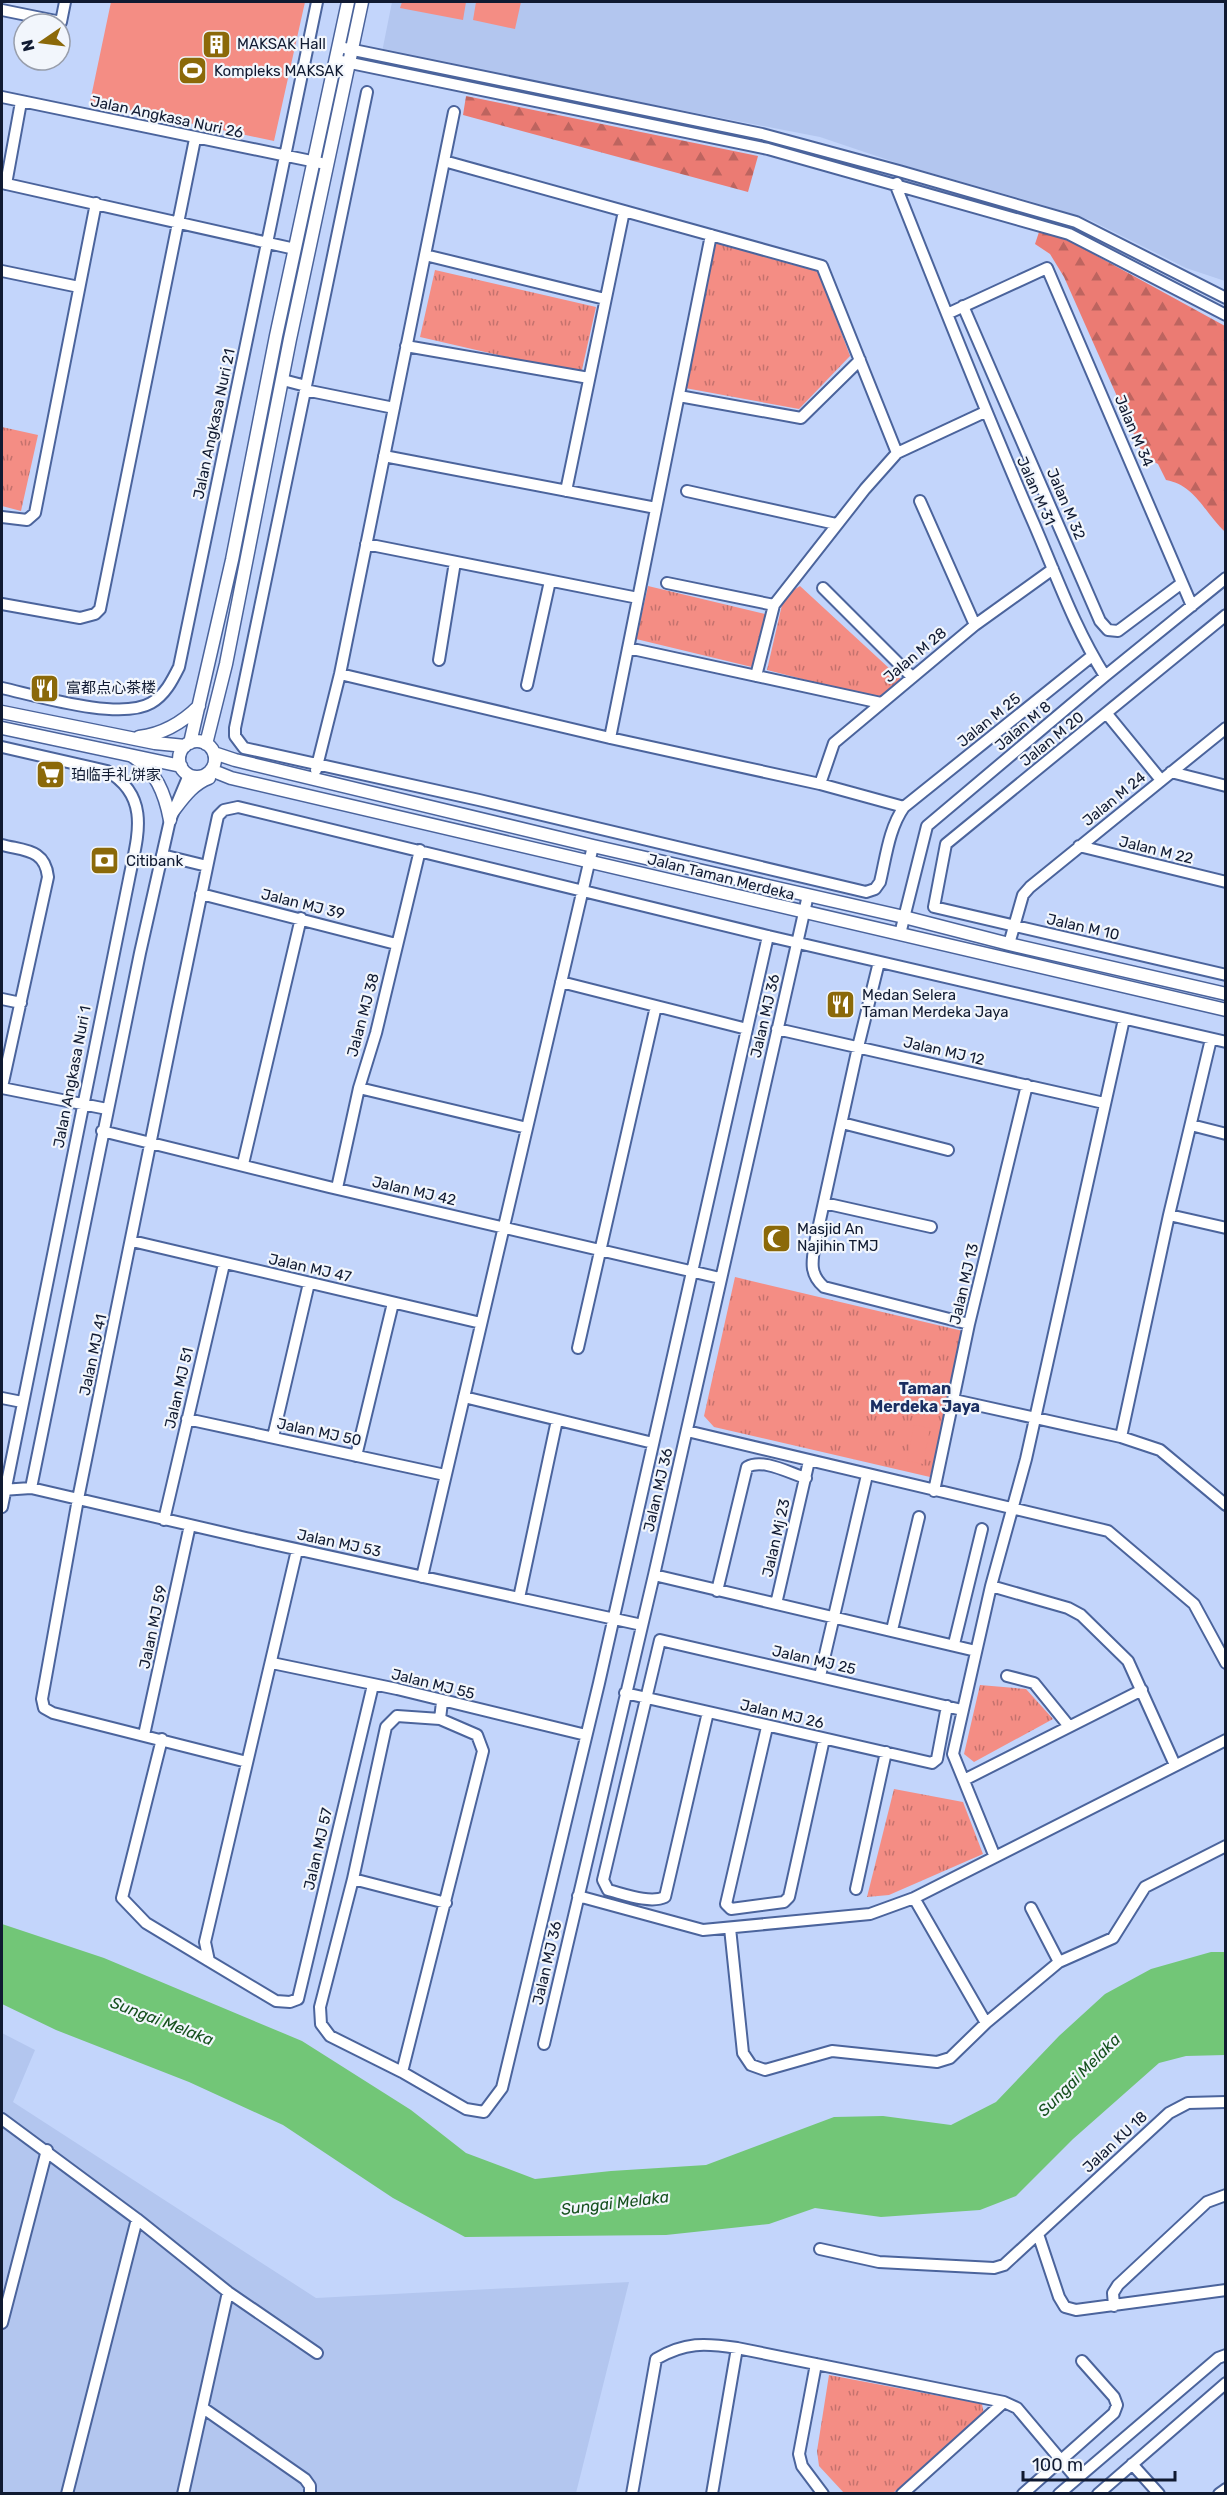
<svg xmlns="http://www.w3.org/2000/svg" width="1227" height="2495" viewBox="0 0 1227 2495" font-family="Rubik,'Noto Sans SC',sans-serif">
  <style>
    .built { fill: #b3c6ef }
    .grass { fill: url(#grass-tufts) }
    .forest { fill: url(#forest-firs) }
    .pitch { fill: #f48d84 }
    .water { fill: #72c677 }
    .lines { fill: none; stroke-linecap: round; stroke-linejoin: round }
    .minor-casing { stroke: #4b649c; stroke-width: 14 }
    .major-casing { stroke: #4b649c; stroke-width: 15 }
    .minor { stroke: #fff; stroke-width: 10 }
    .major { stroke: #fff; stroke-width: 12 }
    .labels { text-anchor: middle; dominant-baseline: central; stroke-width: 4.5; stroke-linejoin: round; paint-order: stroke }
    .poi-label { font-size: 15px; fill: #101a31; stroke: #f2f6fc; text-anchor: start }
    .street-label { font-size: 15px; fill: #101a31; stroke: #f2f6fc }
    .neighbourhood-label { font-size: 16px; font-weight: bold; fill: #1a2e61; stroke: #f2f6fc }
    .water-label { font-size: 16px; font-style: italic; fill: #15501d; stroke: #f2f6fc }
  </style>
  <defs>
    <pattern id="grass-tufts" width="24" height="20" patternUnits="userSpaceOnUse" patternTransform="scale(1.5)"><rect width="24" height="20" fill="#f48d84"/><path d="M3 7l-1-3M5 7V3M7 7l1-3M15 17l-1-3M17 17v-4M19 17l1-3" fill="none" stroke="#c4726d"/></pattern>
    <pattern id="forest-firs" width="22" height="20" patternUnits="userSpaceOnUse" patternTransform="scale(1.5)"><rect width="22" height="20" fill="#eb7b73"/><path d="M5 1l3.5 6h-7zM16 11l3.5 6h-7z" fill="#bd645f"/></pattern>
  </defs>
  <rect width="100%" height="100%" fill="#c3d5fb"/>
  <path class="built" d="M392,2H1225V281L1186,268L1090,220L1033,202L903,165L820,137L382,52Z
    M2,2033L35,2050L13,2102L316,2298L629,2282L576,2493H2Z"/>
  <path class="grass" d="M716,243L819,272L850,356L799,409L685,388Z
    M435,270L596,307L581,374L420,337Z
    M2,427L38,435L21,511L2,506Z
    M648,586L769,615L756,668L636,639Z
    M800,586L903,681L880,699L767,670L784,596Z
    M735,1277L967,1332L930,1477L714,1427L704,1416Z
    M980,1685L1026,1689L1053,1719L974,1762L964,1754Z
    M894,1789L963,1802L983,1854L889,1895L867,1897Z
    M829,2375L982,2404L984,2414L893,2493H844L819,2466L817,2451Z"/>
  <path class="forest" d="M466,96L758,156L748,192L463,115Z
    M1039,232L1066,239L1225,326V532C1205,513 1195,485 1166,480L1158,464L1144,457L1064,277L1050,254L1035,244Z"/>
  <path class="pitch" d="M111,2H305L274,141L90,102Z
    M402,2H466L463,20L400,8Z
    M476,2H521L515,29L473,20Z
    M914,1425L930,1428L923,1464L907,1461Z"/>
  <path class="water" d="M2,1924L104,1958L302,2041L411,2110L466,2153L535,2179L611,2171L706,2165L834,2117L883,2116L951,2125L996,2102L1059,2036L1105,1994L1151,1969L1211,1952H1225V2055L1186,2056L1159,2063L1073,2139L1016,2196L980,2210L881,2217L815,2208L769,2224L666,2235L465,2237L393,2198L283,2125L189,2082L56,2030L2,2004Z"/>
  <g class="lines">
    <defs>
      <path id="minor" d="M2,10L61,22L65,2
        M339,47L762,134L899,171L1076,222L1226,298
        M336,60L768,149L1069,234L1226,315
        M367,92L235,728V736L244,748L479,800L866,892L875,889L880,882C886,857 889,828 904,807L1092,656
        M2,97L321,163
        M444,161L822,266L897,453
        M2,183L295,249
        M897,183L896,186C941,299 985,412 1034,524C1056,575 1075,629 1105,676
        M6,184L21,102
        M425,255L605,299
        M2,271L79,287
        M963,306L1100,621L1108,630L1118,631L1182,583
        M947,314L1047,268L1192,606
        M406,346L589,378
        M283,380L306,386
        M305,390L394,408
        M679,396L801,418L860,360
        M384,456L656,508
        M566,491L624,211
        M687,491L836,524
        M920,501L975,625
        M2,517L27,520L35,513L96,203
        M366,544L638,598
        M667,583L774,605
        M823,588L912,677
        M2,604L80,618L95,614L100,609L195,139
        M1226,615L946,844L934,907L1226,975
        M628,648L881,703
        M439,660L455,562
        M340,674L610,738L820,784L904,807
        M756,676L774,605L865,489L897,453L985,412
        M527,685L550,581
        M2,688C38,696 120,721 151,703C165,695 172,681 179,667L317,2
        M1107,714L1161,780
        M610,738L711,235
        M2,747L107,771C152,797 137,838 129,879L2,1507
        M316,770L340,674L454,112
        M1171,772L1226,786
        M820,784L834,743L975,625L1053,569
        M2,845C25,851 45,849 48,877L2,1087
        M1079,846L1226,882
        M162,855L207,866
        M201,894L396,944
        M900,934L927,826L1105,676L1226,578
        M1009,944L1023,895L1030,887L1226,728
        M879,962L858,1047L815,1243C812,1261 809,1274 824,1287L969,1324
        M561,982L747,1029
        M2,999L21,1003
        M777,1029L1104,1103
        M2,1088L107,1109
        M359,1088L527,1128
        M842,1123L948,1150
        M1191,1125L1226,1134
        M102,1131L329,1187L720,1278
        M243,1164L301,918
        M337,1188L359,1088L376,1033L420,850
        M824,1203L931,1227
        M1169,1215L1226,1228
        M132,1241L481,1323
        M578,1348L656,1006
        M464,1397L653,1443
        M2,1398L22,1402
        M954,1400L1121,1437L1160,1450L1226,1505
        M187,1419L445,1475
        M687,1431L1108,1531L1194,1604L1226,1663
        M273,1437L309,1283
        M1121,1437L1169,1215L1211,1039
        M356,1456L393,1303
        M31,1488L140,953L170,820L189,775
        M2,1490L31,1488L246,1538L642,1625
        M934,1491L969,1324L1027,1085
        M164,1520L224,1264
        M297,1550L205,1942L209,1961L276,2001L290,2002L298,1999L373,1685
        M654,1575L976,1651
        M422,1577L593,846
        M991,1586L1068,1608L1081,1615L1128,1661L1175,1765
        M717,1591L747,1467C763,1458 789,1473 806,1478
        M519,1598L557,1420
        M776,1604L809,1461
        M892,1630L919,1517
        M954,1644L982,1529
        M272,1663L397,1689L586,1735
        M820,1676L867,1475
        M1007,1676L1034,1683L1068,1725
        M625,1693L932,1763L937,1759L947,1706
        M442,1702L440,1719L397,1716L386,1727L353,1879L320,2007L321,2024L330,2036L402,2072L466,2109L484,2112L502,2088L599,1683L768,936
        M708,1712L665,1897C650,1904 624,1894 608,1890L603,1880L660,1640L962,1710
        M767,1727L726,1904L731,1909L784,1902L789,1897L824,1739
        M144,1735L190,1525
        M162,1739L122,1898L146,1923L209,1961
        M247,1762L53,1713L44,1708L42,1699L78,1499L177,1012L210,853L218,816L224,810L238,807L768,936L1226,1042
        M964,1780L1142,1690
        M995,1857L953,1754L991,1586L1026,1459L1124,1019
        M353,1879L446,1903
        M856,1889L886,1752
        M578,1896L703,1930L870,1914L914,1898L1226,1740
        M914,1898L986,2023
        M1031,1908L1059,1962
        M730,1928L743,2053L751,2065L765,2070L832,2051L937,2062L950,2058L986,2023L1059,1962L1113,1938L1145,1887L1226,1846
        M544,2044L654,1575L808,895
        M402,2072L483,1751L477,1735L440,1719
        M2,2119L137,2219L228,2292L317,2353
        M1038,2234L1059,2297L1065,2307L1076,2310L1226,2290
        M820,2249L879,2262L994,2268L1004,2265L1169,2113L1188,2103L1226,2102
        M1114,2306L1113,2293L1118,2285L1207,2202L1226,2195
        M2,2323L47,2150
        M816,2364L799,2454L802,2466L823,2494
        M203,2408L305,2479L310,2486V2494
        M1132,2464L1159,2494
        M67,2494L137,2219
        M183,2494L228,2292
        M632,2494L656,2359C685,2342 705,2343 737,2348L1004,2402L1017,2408L1076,2478
        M712,2494L737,2348
        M902,2494L1004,2402
        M1023,2494L1114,2413L1117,2405L1114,2397L1082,2361
        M1059,2494L1218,2358L1226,2355
        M1098,2494L1226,2383
        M1219,2494L1226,2489"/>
      <path id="major" d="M2,712L155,743L185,746
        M2,728L181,766
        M139,737C163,734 182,723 199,706
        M179 759a18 18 0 1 1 36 0a18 18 0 1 1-36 0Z
        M190,743L232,560L276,336L348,2
        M206,744L226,664L290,339L362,2
        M214,753L235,760L593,846L904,917L1009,944L1226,994
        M132,756C156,770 165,794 170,820
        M211,770L231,778L1226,1010
        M173,811C184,797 193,784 209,778"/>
    </defs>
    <use href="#minor" class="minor-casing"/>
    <use href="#major" class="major-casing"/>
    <use href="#minor" class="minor"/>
    <use href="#major" class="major"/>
  </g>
  <defs>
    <symbol id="building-square" viewBox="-11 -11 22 22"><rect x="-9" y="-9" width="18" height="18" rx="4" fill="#8b6909" stroke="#f2f6fc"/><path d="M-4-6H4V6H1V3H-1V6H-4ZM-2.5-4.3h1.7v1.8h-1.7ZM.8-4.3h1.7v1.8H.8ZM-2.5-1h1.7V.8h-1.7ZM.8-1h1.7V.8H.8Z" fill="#fff"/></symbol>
    <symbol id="stadium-square" viewBox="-11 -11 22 22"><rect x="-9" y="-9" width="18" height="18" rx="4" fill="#8b6909" stroke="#f2f6fc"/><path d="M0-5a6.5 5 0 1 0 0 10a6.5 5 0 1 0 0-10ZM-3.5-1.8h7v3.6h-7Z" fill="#fff"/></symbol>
    <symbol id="restaurant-square" viewBox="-11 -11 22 22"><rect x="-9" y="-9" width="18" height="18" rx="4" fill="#8b6909" stroke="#f2f6fc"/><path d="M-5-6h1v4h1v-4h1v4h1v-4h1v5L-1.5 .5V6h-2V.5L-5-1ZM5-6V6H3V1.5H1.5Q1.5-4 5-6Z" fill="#fff"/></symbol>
    <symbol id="supermarket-square" viewBox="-11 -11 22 22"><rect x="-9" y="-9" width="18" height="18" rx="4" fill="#8b6909" stroke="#f2f6fc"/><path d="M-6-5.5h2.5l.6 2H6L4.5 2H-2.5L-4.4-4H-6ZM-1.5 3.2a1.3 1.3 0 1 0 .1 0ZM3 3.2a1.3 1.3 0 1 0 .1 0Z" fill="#fff"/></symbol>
    <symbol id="bank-square" viewBox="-11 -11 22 22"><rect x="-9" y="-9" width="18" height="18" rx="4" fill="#8b6909" stroke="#f2f6fc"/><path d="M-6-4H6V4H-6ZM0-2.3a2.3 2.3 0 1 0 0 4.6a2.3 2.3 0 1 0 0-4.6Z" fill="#fff"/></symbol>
    <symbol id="mosque-square" viewBox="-11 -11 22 22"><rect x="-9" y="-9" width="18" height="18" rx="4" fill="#8b6909" stroke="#f2f6fc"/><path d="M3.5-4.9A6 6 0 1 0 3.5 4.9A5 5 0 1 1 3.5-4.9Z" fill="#fff"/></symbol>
  </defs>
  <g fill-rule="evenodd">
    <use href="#building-square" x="200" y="28" width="33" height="33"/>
    <use href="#stadium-square" x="176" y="54" width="33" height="33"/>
    <use href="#restaurant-square" x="28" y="672" width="33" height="33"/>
    <use href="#supermarket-square" x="34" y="758" width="33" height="33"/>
    <use href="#bank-square" x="88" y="844" width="33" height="33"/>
    <use href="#restaurant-square" x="824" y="988" width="33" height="33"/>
    <use href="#mosque-square" x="760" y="1222" width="33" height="33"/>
  </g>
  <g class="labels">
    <g class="poi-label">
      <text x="237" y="44">MAKSAK Hall</text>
      <text x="214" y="71">Kompleks MAKSAK</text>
      <text x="66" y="688">富都点心茶楼</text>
      <text x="71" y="775">珀临手礼饼家</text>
      <text x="126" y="861">Citibank</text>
      <text x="862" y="995">Medan Selera<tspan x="862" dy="17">Taman Merdeka Jaya</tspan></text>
      <text x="797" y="1229">Masjid An<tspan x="797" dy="17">Najihin TMJ</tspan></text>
    </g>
    <g class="street-label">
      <text transform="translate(167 117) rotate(12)">Jalan Angkasa Nuri 26</text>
      <text transform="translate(214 424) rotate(-78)">Jalan Angkasa Nuri 21</text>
      <text transform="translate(1134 431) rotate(67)">Jalan M 34</text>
      <text transform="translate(1036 491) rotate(66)">Jalan M 31</text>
      <text transform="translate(1066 504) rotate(67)">Jalan M 32</text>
      <text transform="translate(915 655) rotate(-40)">Jalan M 28</text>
      <text transform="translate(989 720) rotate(-39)">Jalan M 25</text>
      <text transform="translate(1023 726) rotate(-40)">Jalan M 8</text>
      <text transform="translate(1052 739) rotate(-39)">Jalan M 20</text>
      <text transform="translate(1114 799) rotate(-39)">Jalan M 24</text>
      <text transform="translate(1156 850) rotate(14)">Jalan M 22</text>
      <text transform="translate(721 877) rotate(14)">Jalan Taman Merdeka</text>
      <text transform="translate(303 904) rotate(14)">Jalan MJ 39</text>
      <text transform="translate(1083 927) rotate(13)">Jalan M 10</text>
      <text transform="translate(363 1015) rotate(-75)">Jalan MJ 38</text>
      <text transform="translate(765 1016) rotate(-77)">Jalan MJ 36</text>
      <text transform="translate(944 1051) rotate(13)">Jalan MJ 12</text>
      <text transform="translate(72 1077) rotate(-79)">Jalan Angkasa Nuri 1</text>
      <text transform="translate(414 1191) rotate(13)">Jalan MJ 42</text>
      <text transform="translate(310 1268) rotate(13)">Jalan MJ 47</text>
      <text transform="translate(964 1284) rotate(-77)">Jalan MJ 13</text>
      <text transform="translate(93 1355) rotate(-78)">Jalan MJ 41</text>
      <text transform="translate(179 1388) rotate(-77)">Jalan MJ 51</text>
      <text transform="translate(319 1432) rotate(12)">Jalan MJ 50</text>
      <text transform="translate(658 1490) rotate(-77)">Jalan MJ 36</text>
      <text transform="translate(776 1538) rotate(-77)">Jalan Mj 23</text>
      <text transform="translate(339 1543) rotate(12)">Jalan MJ 53</text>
      <text transform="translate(153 1627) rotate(-78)">Jalan MJ 59</text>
      <text transform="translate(814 1660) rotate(13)">Jalan MJ 25</text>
      <text transform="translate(433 1684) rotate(14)">Jalan MJ 55</text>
      <text transform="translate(782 1714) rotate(13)">Jalan MJ 26</text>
      <text transform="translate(318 1849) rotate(-77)">Jalan MJ 57</text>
      <text transform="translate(547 1963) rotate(-77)">Jalan MJ 36</text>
      <text transform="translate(1115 2142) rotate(-43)">Jalan KU 18</text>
    </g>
    <g class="neighbourhood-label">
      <text x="925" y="1388">Taman<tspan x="925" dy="18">Merdeka Jaya</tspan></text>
    </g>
    <g class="water-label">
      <text transform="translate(162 2021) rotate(21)">Sungai Melaka</text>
      <text transform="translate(1079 2075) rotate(-45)">Sungai Melaka</text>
      <text transform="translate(615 2203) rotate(-7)">Sungai Melaka</text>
    </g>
  </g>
  <rect width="1227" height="2495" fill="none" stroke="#101a31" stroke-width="6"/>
  <g transform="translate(42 42) rotate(256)"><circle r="28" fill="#f2f6fc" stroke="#989eab" stroke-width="1.5"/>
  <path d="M0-4.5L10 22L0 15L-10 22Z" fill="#8b6909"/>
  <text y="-9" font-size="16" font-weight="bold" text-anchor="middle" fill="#101a31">N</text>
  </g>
  <path d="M1023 2471v9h152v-9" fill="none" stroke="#101a31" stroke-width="3"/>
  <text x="1032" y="2471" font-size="18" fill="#101a31" stroke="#f2f6fc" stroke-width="4.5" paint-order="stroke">100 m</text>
</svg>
